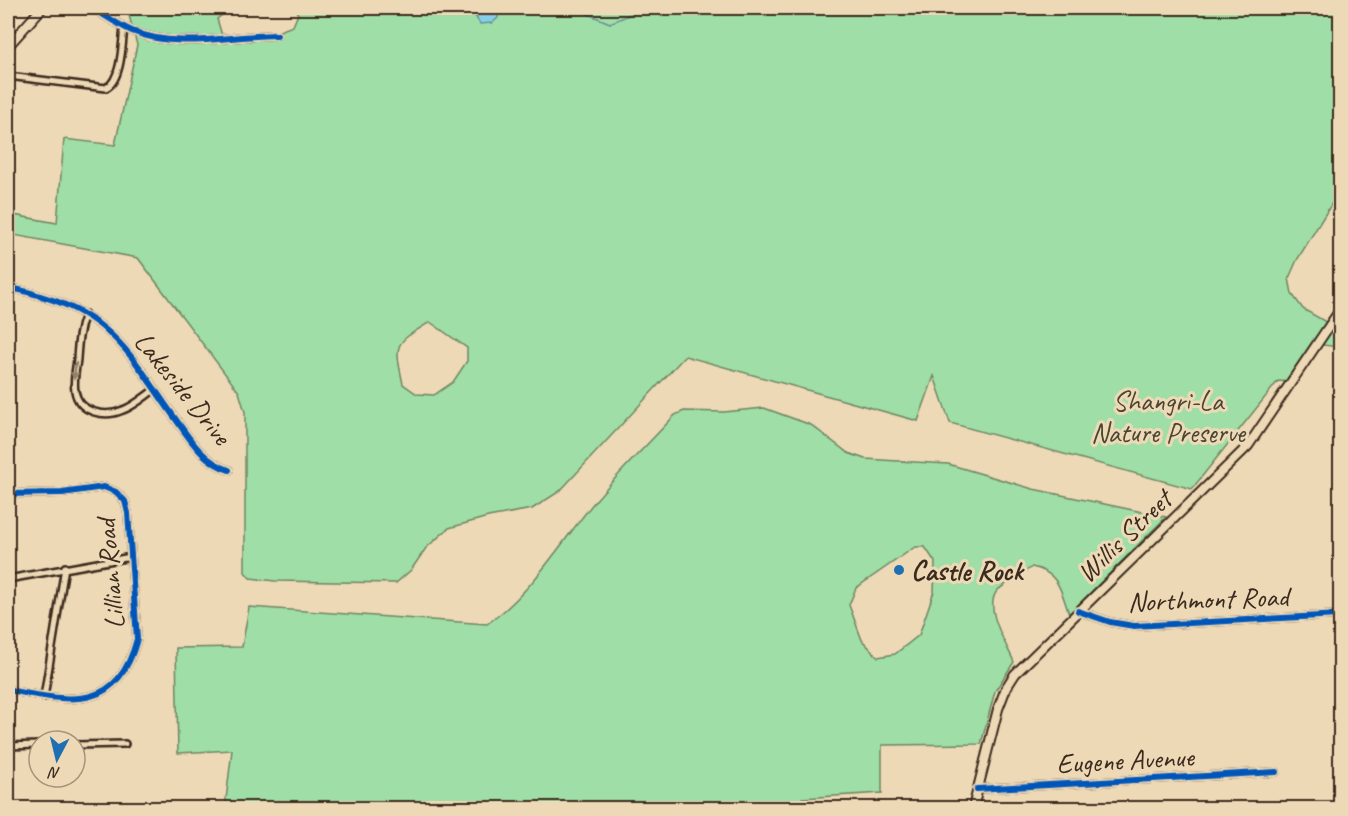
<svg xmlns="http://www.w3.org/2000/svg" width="1348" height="816" viewBox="0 0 1348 816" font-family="Caveat,sans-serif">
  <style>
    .green { fill: #9fdfa7; stroke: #6d8462; stroke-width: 1.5; fill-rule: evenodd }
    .water { fill: #86cfe7; stroke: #688d97; stroke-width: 1.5 }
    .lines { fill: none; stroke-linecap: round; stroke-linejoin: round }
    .stream { stroke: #688d97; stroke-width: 1.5 }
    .minor-casing { stroke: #3b2a1e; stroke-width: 10 }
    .secondary-casing { stroke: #3b2a1e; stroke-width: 12 }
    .minor { stroke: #eed9b7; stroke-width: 5 }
    .secondary { stroke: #eed9b7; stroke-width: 8 }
    .cycleway-casing { stroke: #eed9b7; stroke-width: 10 }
    .cycleway { stroke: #0057b8; stroke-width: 6 }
    .oneway { fill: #94826a }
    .poi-dot { fill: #1f6fb2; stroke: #eed9b7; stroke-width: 2 }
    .labels { text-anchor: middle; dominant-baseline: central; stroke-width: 6; stroke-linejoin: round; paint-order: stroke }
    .street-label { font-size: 28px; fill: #3b2a1e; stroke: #eed9b7 }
    .park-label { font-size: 28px; fill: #4a4533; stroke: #eed9b7 }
    .poi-label { font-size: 28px; font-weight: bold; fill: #3b2a1e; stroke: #eed9b7; text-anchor: start }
  </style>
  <rect width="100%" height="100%" fill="#eed9b7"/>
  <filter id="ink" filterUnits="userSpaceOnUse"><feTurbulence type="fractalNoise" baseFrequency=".0167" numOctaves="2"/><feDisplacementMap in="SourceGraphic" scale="12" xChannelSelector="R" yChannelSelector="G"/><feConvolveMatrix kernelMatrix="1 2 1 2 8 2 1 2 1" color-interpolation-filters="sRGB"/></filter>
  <g filter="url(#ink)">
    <path class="green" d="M127,8H231L217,19L224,42L252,41L293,26L298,14L295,8H479L477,11L498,9L497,8H1340V190L1297,260L1289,278L1292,294L1303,309L1326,322L1291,382L1278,381L1192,489L950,423L934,376L918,421L685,356L560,491L532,509L488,517L449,528L426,548L411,570L396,583L275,581L250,578L245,572V412L239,392L138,258L8,234V214L57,223L64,139L115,145L137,45ZM430,322L467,348V361L453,382L434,395L417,394L403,384C394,342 394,344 430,322Z
      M1340,318V347L1322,345Z
      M764,408L811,425L848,453L865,459L948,464L1033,489L1166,517L1069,614C1061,591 1059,572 1032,567C1026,571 1000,587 997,591C983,608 1007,645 1014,662L995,691L981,744L882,745V793L802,798L803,808H225L232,750L178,753L176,648L242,647L249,607L487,624C532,593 561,542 596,500C621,470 649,443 675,415L684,411L724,412ZM915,547H925L935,562L934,591L919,635L895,654L878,657L862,640L849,605L856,588Z"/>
    <path class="water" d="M479,8H497L498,18L492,23L480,24L475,16Z"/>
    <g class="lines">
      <path class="stream" d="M573,8L610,23L636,12L647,13L653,8
        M657,8H673
        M674,8L689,13L698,11L701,8"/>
      <defs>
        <path id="minor" d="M92,8C105,15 118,25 132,31C177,50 231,35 277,35
          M8,76L106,88C122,80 122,43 124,27
          M8,288C21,289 34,294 47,298C117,320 137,366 177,421C191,441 204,462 229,470
          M85,314C79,329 78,343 77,359C76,369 73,381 75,391C79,413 105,418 123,410C134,406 144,397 154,390
          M8,494L62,493L104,487L116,492L125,501L128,513L137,639C117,714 69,701 8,690
          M8,579L131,557
          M1078,611L1110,622L1134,626L1340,615
          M44,697L65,567
          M75,745L125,744
          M8,746L39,745
          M977,789L1276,772"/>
        <path id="secondary" d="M8,46L42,8
          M973,808L998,709L1006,688L1015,674L1248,446L1340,310"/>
      </defs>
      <use href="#minor" class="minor-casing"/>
      <use href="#secondary" class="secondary-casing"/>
      <use href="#minor" class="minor"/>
      <use href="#secondary" class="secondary"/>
      <defs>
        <path id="cycleway" d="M92,8C105,15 118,25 132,31C177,50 231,35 277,35
          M8,288C21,289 34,294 47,298C117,320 137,366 177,421C191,441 204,462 229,470
          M8,494L62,493L104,487L116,492L125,501L128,513L137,639C117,714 69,701 8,690
          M1078,611L1110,622L1134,626L1340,615
          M977,789L1276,772"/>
      </defs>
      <use href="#cycleway" class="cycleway-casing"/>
      <use href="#cycleway" class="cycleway"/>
    </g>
    <defs><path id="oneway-solid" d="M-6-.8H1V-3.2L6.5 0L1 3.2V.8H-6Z" transform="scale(1.5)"/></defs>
    <use class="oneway" href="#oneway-solid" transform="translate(75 371) rotate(97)"/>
  </g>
  <circle class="poi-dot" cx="899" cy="570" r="6"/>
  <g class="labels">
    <g class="street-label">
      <text transform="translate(183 388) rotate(51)">Lakeside Drive</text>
      <text transform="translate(1124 536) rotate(-44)">Willis Street</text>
      <text transform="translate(110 574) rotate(-95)">Lillian Road</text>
      <text transform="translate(1208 599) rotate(-2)">Northmont Road</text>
      <text transform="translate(1125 760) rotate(-3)">Eugene Avenue</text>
    </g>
    <g class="park-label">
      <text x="1168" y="400">Shangri-La<tspan x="1168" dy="32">Nature Preserve</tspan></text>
    </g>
    <g class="poi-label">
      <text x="911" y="570">Castle Rock</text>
    </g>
  </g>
  <rect width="1348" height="816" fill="none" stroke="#eed9b7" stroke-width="30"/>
  <rect x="15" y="15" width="1318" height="786" fill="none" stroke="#3b2a1e" stroke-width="2" filter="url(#ink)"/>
  <g transform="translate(57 759) rotate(187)"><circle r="28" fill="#eed9b7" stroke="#a6937a" stroke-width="1.5"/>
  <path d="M0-4.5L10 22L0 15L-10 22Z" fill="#1f6fb2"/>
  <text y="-9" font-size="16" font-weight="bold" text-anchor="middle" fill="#3b2a1e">N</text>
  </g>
</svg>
